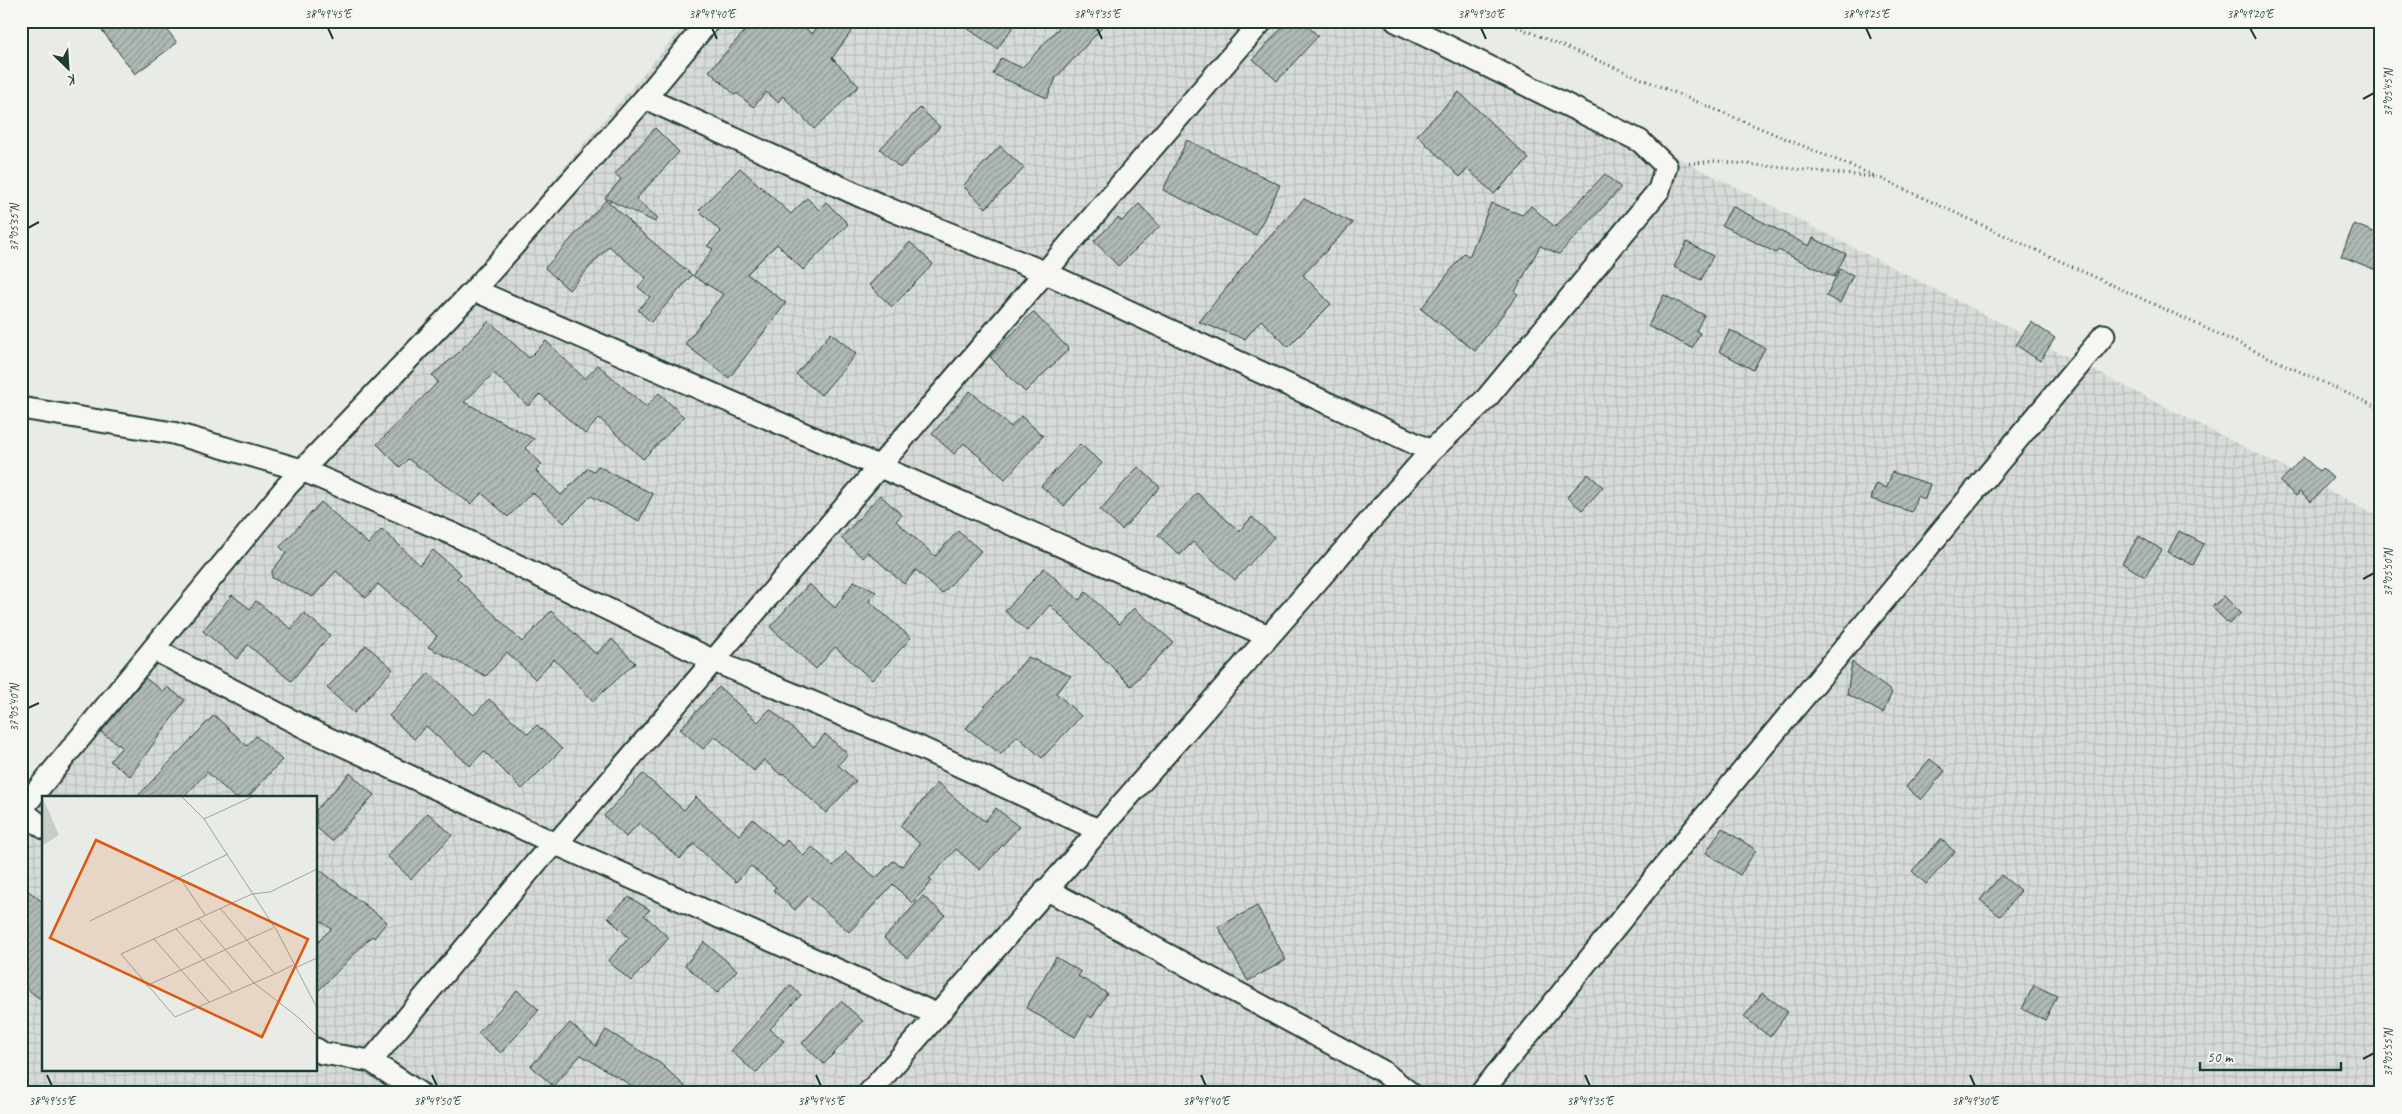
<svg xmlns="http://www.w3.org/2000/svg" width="2402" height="1114" viewBox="0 0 2402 1114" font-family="Caveat,sans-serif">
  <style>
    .industrial { fill: url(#industrial-grid); fill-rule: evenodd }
    .building { fill: url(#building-hatch); stroke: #1f3d34 }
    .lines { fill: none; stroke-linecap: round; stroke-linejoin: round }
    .minor-casing { stroke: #1f3d34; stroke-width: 25 }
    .path { stroke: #1f3d34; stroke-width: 3; stroke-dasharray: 1 4; stroke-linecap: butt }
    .minor { stroke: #f6f6f2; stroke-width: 21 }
    .ticks { fill: none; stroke: #1f3d34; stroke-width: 2 }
    .inset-road { fill: none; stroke: #98a59f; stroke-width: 1 }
    .view { fill: #de580e; fill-opacity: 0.15; stroke: #de580e; stroke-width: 2.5 }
    .inset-edge { fill: none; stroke: #1f3d34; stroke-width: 2.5 }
    .neatline { fill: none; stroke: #1f3d34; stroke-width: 2 }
    .ticks-label { font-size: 12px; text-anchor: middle; fill: #1f3d34 }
  </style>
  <defs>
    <pattern id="industrial-grid" width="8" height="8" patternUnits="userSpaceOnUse" patternTransform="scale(1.25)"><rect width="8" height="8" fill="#d8dcd8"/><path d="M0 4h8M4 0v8" fill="none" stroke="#b9beba"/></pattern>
    <pattern id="building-hatch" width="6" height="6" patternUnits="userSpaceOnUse" patternTransform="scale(1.25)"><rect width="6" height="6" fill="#b0bab5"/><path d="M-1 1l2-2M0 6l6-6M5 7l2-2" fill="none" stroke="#8f9894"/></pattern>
  </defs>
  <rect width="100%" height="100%" fill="#e9ebe7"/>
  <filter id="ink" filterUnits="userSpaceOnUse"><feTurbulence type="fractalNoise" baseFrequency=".02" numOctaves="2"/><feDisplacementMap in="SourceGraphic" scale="10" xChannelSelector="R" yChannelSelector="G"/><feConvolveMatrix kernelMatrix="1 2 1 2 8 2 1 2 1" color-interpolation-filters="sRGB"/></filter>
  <g filter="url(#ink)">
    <path class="industrial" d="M688,21H1410L2381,517V1093H21V809ZM44,798H316V1070H44Z"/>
    <path class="building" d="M95,21H161L177,43L135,74Z
      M754,21H797L812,34L822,21H859L832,58L859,86L814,129L783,96L778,102L766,92L753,107L737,93L735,95L709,71Z
      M957,21H1005L1013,27L997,49Z
      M1065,21H1108L1056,78L1047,98L993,74L1001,58L1022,68Z
      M1288,21H1302L1318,36L1277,81L1253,59Z
      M1459,92L1529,159L1494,194L1468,169L1460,177L1417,135Z
      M920,108L940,127L900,168L880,149Z
      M655,128L679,152L636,199L658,218L655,222L605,198L621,179L615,174Z
      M1187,140L1280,185L1256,235L1163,190Z
      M1000,146L1024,168L986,208L963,186Z
      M740,168L791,214L807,198L819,210L826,202L848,224L803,270L777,244L747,274L786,303L729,378L685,344L723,294L693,276L713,249L707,246L721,232L699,210Z
      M1605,174L1621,188L1559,254L1540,246L1515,292L1518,294L1475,351L1421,309L1464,253L1469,257L1491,203L1522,215L1531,206L1555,227Z
      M1304,199L1353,223L1303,275L1331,304L1288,347L1261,320L1245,339L1199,322L1248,261Z
      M606,200L630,221L629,222L692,275L651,322L638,310L650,297L638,287L646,278L609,246L569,290L545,268Z
      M1139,204L1160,226L1118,266L1094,241L1118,218L1122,221Z
      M1732,206L1809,246L1813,238L1846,254L1834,277L1778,250L1776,253L1722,225Z
      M2354,224L2381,235V272L2341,256Z
      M910,242L933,264L892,307L869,285Z
      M1687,242L1713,256L1701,280L1674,267Z
      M1840,269L1853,275L1840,303L1826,296Z
      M1664,295L1704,315L1696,331L1700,333L1692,348L1648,326Z
      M1033,312L1069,349L1025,392L990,357Z
      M489,321L529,358L546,341L585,379L598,365L646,407L659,393L684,417L643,459L599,418L585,434L540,394L528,406L494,373L464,402L534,439L525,448L542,464L536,471L561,495L588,468L594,471L598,466L653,494L639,521L591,496L564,523L532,492L508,517L482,493L471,504L408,459L400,467L377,444L438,382L432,375L455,356Z
      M2031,322L2055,338L2040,361L2016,345Z
      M1730,330L1765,348L1753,370L1719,351Z
      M831,333L856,354L821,395L796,374Z
      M970,391L1011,427L1021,416L1043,436L1005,479L964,443L954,454L932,434Z
      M1080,444L1102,463L1064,506L1041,486Z
      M2303,457L2319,471L2322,468L2333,478L2311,502L2300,492L2296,496L2280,482Z
      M1138,467L1160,487L1122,530L1100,510Z
      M1892,472L1930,484L1925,499L1917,496L1912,512L1871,499L1876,484L1887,488Z
      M1588,474L1603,487L1582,510L1567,497Z
      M1197,493L1239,531L1252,517L1274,537L1235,580L1193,542L1180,555L1158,535Z
      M880,495L902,515L896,521L935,556L958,531L981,551L942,594L916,570L904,584L868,552L863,558L841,538Z
      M321,502L368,544L382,529L420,565L433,550L461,574L457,578L522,642L551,611L596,654L612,639L635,663L593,701L554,659L535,679L507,652L486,676L428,647L437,636L378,584L366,598L336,571L313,597L272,578V571L286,553L280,547Z
      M2179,531L2204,544L2193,565L2168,552Z
      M2139,536L2162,550L2145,577L2122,563Z
      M1044,568L1079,600L1086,592L1119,624L1134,608L1173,642L1131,686L1050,605L1027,631L1005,611Z
      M854,581L876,592L869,601L911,638L872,680L835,647L816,669L770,627L809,584L835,608Z
      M232,595L250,609L256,601L291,629L304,613L330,635L291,681L248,645L237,659L203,631Z
      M2224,596L2241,613L2229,624L2212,607Z
      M366,645L393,669L354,713L327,688Z
      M1028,657L1071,676L1056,693L1081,716L1042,758L1017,736L1001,754L966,728Z
      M1852,662L1892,692L1883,713L1847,694Z
      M429,673L474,715L489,699L528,734L537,725L562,749L522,789L484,751L470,766L426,726L414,739L389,716Z
      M145,678L164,692L167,687L185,700L130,776L110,761L122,747L101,732Z
      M719,687L758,722L770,709L814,747L825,734L848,754L838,765L856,781L826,813L783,773L781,775L764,760L754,771L715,736L703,749L680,729Z
      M214,715L247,746L256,736L282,760L247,798H235L207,772L183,798H136Z
      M1930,759L1945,771L1921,800L1906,787Z
      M350,773L374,795L332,841L316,827V810Z
      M643,774L684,810L696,797L739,835L753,819L782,846L787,840L804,856L812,847L833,866L846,852L876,878L893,861L902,866L920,844L900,826L938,783L964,806L985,821L996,808L1019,827L980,870L956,849L929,879L932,881L912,903L893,884L849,932L808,896L795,910L773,890L776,887L751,866L736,882L694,844L680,859L639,823L626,837L604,816Z
      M428,813L452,835L411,879L387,856Z
      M1722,828L1756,850L1740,875L1706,853Z
      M1941,839L1955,852L1926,884L1912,871Z
      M316,867L387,922L374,938L372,936L316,993V944L331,929L316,917Z
      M2001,875L2021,891L2000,916L1980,900Z
      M21,885L44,903V1002L21,984Z
      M923,896L945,915L907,958L884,938Z
      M629,897L650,910L644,915L669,938L631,981L608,961L629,938L608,917Z
      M1257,906L1286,960L1248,981L1218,927Z
      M704,942L737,970L717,993L685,965Z
      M1056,957L1081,972L1078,976L1107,993L1092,1018L1088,1015L1075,1037L1026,1008Z
      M790,985L801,995L770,1029L784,1041L756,1073L731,1051Z
      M2034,985L2057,996L2045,1020L2022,1009Z
      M517,990L539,1010L501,1053L478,1033Z
      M1762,993L1788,1012L1770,1037L1744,1017Z
      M841,1001L863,1021L824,1064L802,1043Z
      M570,1023L596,1046L606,1030L660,1063L692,1093H644L581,1055L553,1086L531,1066Z"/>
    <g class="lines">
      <defs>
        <path id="minor" d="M645,98L889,209L1044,272L1431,451
          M474,290L1268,636
          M21,408L173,433L302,470L455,535L714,661L921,748L1098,830
          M153,649L287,486L474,290L645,98L709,21
          M44,828L21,810L153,649L310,730L556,844L938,1015
          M1046,889L1382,1071L1410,1093
          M316,1049L322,1053L371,1061L419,1093
          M371,1061L540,858L556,844C792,571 1024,294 1262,21
          M869,1093L1431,451L1486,399L1659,190L1666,166L1640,141L1396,21
          M1481,1093L1692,832L2104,335"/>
      </defs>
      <use href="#minor" class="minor-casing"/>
      <path class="path" d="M1503,21L1880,178L2381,409
        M1684,164L1716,161L1875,177"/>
      <use href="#minor" class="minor"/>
    </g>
  </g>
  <path class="ticks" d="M328,28L333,39M712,28L717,39M1097,28L1102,39M1481,28L1486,39M1866,28L1871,39M2250,28L2256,39M2363,99L2374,93M28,228L39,222M2363,579L2374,573M28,708L39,703M2363,1059L2374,1053M47,1075L52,1086M432,1075L437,1086M816,1075L821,1086M1201,1075L1206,1086M1585,1075L1590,1086M1970,1075L1975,1086"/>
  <g transform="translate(42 796)">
    <rect width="275" height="275" fill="#e9ebe7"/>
    <path d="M0,0L17,39L0,50Z" fill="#c7cec9"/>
    <path class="inset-road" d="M139,0L162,23M212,0L162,23L235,135L275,212M138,82L164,120M179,113L233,178L251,169M157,123L212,187L257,222L275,240M48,125L186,58M134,133L190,196M112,143L167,206M253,172L275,162M233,178L133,221L79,158L210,98L228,96L275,73M104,190L231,132"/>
    <path class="view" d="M54,44L266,143L220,241L8,142Z"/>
    <rect width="275" height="275" class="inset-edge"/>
  </g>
  <rect width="2402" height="1114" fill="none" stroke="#f6f6f2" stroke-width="55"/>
  <g transform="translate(68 68) rotate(155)" stroke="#f6f6f2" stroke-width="4" paint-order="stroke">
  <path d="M0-4L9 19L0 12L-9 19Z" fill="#1f3d34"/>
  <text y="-8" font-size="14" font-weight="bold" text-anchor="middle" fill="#1f3d34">K</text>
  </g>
  <path d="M2200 1062v8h141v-8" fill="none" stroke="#1f3d34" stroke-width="2.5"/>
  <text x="2207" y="1062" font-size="15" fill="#1f3d34" stroke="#f6f6f2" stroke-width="4" paint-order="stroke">50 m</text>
  <rect x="28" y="28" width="2346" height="1058" class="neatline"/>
  <g class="ticks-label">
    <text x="328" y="18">38°49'45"E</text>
    <text x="712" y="18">38°49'40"E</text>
    <text x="1097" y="18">38°49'35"E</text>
    <text x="1481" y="18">38°49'30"E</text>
    <text x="1866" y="18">38°49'25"E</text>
    <text x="2250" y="18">38°49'20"E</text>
    <text transform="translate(2388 93) rotate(-90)" y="4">37°05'45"N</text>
    <text transform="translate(14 228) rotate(-90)" y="4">37°05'35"N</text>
    <text transform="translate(2388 573) rotate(-90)" y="4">37°05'50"N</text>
    <text transform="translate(14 708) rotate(-90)" y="4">37°05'40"N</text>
    <text transform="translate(2388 1053) rotate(-90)" y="4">37°05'55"N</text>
    <text x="52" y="1105">38°49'55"E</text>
    <text x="437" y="1105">38°49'50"E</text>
    <text x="821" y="1105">38°49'45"E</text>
    <text x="1206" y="1105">38°49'40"E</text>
    <text x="1590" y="1105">38°49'35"E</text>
    <text x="1975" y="1105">38°49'30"E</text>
  </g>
</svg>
